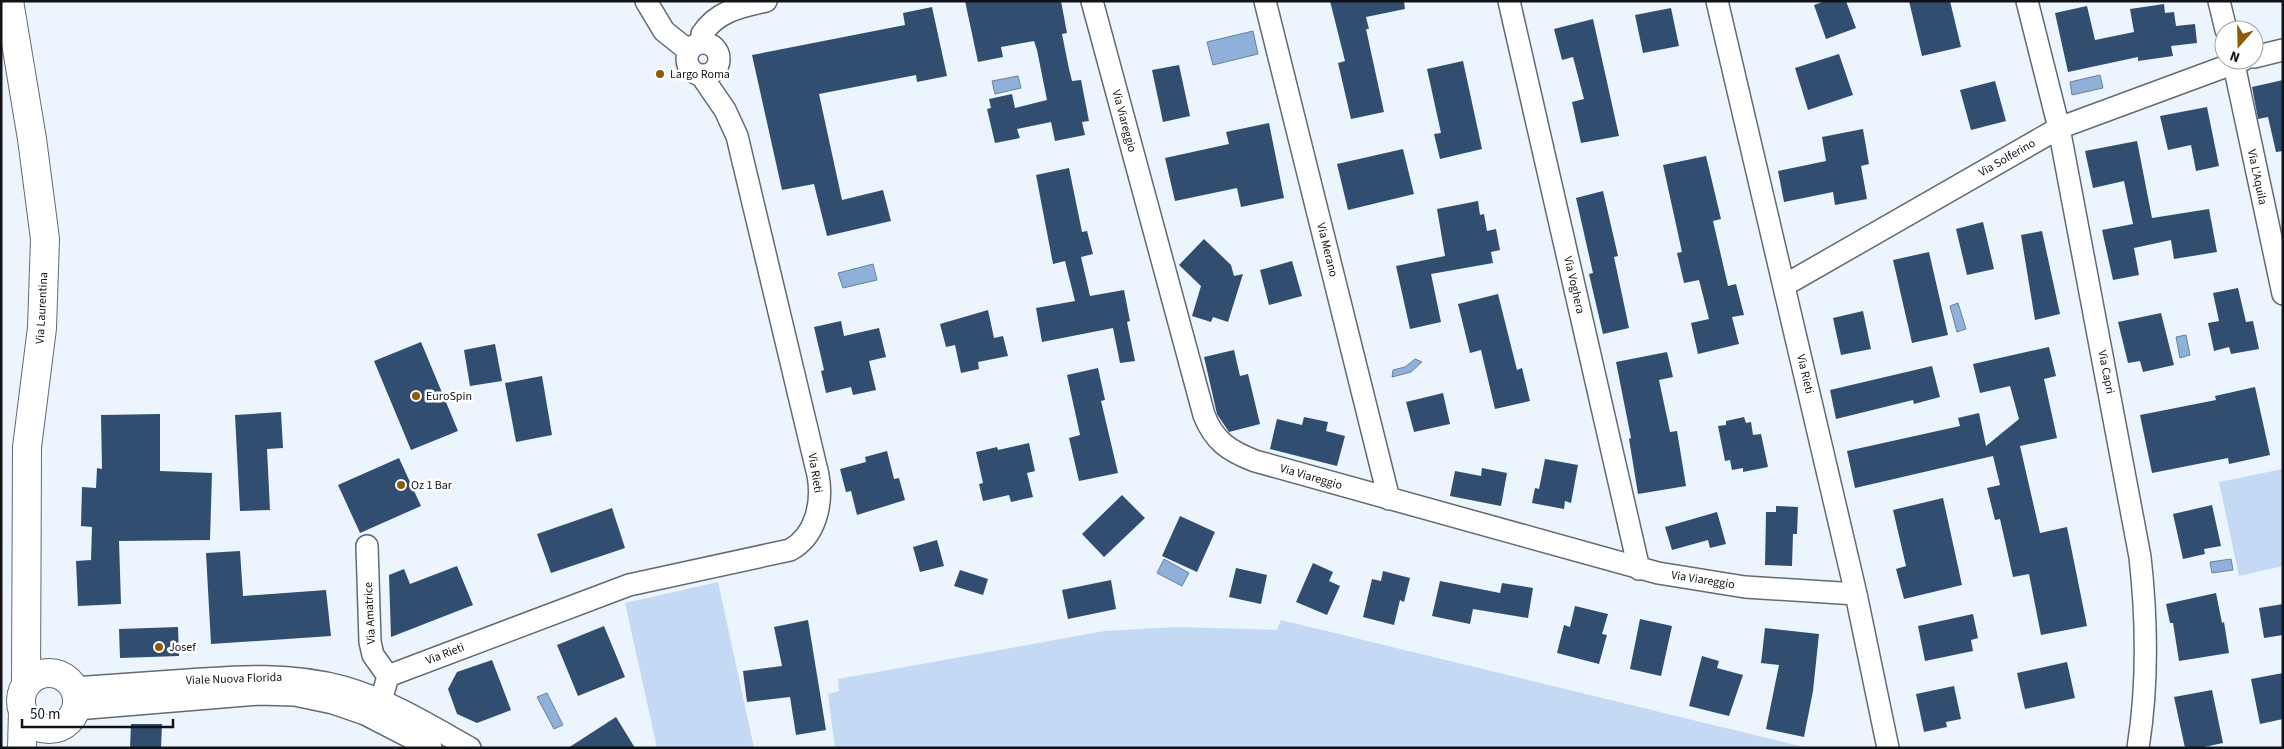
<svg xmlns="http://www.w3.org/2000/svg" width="2284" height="749" viewBox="0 0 2284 749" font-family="'Source Sans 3',sans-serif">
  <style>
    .green { fill: #c3d9f4 }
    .water { fill: #8fb0d8; stroke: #69819e }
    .building { fill: #314e71 }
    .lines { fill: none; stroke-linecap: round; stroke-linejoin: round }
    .minor-casing { stroke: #626a73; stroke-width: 24 }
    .major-casing { stroke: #626a73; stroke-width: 30 }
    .minor { stroke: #fff; stroke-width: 21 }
    .major { stroke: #fff; stroke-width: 28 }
    .poi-dot { fill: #8c5c03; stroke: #fff; stroke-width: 2 }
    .labels { text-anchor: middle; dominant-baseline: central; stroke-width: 5; stroke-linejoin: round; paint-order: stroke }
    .poi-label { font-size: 12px; fill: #0f1216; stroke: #fff; text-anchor: start }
    .street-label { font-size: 12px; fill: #0f1216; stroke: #fff }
  </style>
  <rect width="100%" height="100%" fill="#ecf4fd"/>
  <path class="green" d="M2283,469V566L2239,576L2219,482Z
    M718,582L754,748H657L625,603Z
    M1281,620L1808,748H835L828,694L839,691L838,679L1105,631L1177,627L1277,630Z"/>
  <path class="water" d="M1253,31L1258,54L1213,65L1207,42Z
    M2100,75L2103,88L2072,95L2070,82Z
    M1018,76L1021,88L995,94L992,81Z
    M873,264L877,280L843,288L838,273Z
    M1958,303L1966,329L1957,332L1950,306Z
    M2186,335L2190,355L2180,358L2176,337Z
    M1415,359L1422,362L1411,372L1392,377L1393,370L1405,367Z
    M1164,559L1189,573L1182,586L1157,573Z
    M2231,559L2233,570L2212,573L2210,562Z
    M547,693L563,725L554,729L537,697Z"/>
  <path class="building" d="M965,1H1061L1067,33L1062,34L1069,69L1072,81L1081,80L1089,121L1082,122L1085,135L1055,141L1051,122L1017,129L1020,138L995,143L987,109L991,108L989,99L1012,94L1015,108L1047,100L1037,50L1034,41L1001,47L1003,57L978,62Z
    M1330,1H1404L1405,9L1366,17L1369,29H1366L1384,112L1351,119L1338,63L1345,61Z
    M1825,1H1846L1856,28L1826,39L1814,5Z
    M1909,1H1950L1961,47L1922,56Z
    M2164,4L2165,13L2174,12L2176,26L2195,24L2197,43L2171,46L2173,56L2138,61V57L2068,72L2055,13L2087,6L2095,40L2134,32L2130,9Z
    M932,7L947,76L917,82L916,75L819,94L842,200L883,190L891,221L827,236L814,184L782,190L752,55L905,25L903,13Z
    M1671,8L1679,46L1643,53L1635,15Z
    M1593,19L1619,136L1581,143L1572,102L1584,99L1573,57L1562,60L1554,29Z
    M1839,54L1853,95L1808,110L1795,68Z
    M1463,61L1482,149L1440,159L1434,134L1441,133L1427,69Z
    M1179,65L1190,116L1163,122L1152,70Z
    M2283,80V151L2276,152L2268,117L2258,119L2252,87Z
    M1995,81L2006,121L1971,130L1960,90Z
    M2207,107L2219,166L2196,171L2191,145L2168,150L2160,116Z
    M1269,123L1284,198L1241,207L1237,188L1175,201L1165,158L1229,144L1226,132Z
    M1863,129L1869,164L1861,166L1867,199L1835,205L1833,192L1784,202L1778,171L1826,161L1822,137Z
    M2137,141L2152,218L2209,209L2217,252L2174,259L2171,240L2134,248L2139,275L2113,280L2102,230L2133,224L2124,181L2093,188L2085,151Z
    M1403,149L1414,194L1348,210L1337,164Z
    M1706,156L1721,219L1713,221L1728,286L1736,284L1744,315L1732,317L1739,344L1698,354L1691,323L1709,319L1699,280L1684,283L1677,253L1682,252L1663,165Z
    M1069,168L1082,232L1087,231L1093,254L1081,257L1090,296L1124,290L1130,321L1127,322L1135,361L1120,363L1113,328L1042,342L1036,308L1075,301L1065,261L1053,264L1036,175Z
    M1603,191L1618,256L1614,257L1629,328L1603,334L1589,274L1593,273L1576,198Z
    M1478,201L1480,215L1484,214L1487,231L1496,229L1500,250L1491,252L1493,263L1431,274L1441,322L1410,329L1396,266L1445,256L1437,209Z
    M1983,222L1994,269L1967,275L1956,229Z
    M2042,231L2060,314L2035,320L2021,235Z
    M1204,239L1231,265L1234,276L1243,274L1228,322L1213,317L1211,322L1192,316L1201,286L1179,265Z
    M1929,252L1948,335L1912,343L1893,260Z
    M1292,261L1302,296L1269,305L1260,270Z
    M2238,288L2246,322L2253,321L2259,349L2231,354L2229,347L2214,351L2208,323L2219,321L2213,293Z
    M1498,294L1517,370L1522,368L1530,401L1495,409L1481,350L1470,353L1458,304Z
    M988,310L994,338L1003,336L1008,356L978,362L979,369L961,373L955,345L946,347L940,324Z
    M1863,311L1871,349L1841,355L1833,318Z
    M2161,313L2174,365L2143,372L2140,361L2128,363L2118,322Z
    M841,321L844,336L879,328L886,357L869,361L876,390L853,395L851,387L826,393L821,371L824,370L814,327Z
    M421,342L458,431L411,450L374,361Z
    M495,344L502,381L470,386L464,350Z
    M2049,347L2056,376L2044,379L2057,438L2020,446L2040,533L2067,527L2087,626L2041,635L2029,574L2013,577L2000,519L1995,520L1987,488L2000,485L1993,456L1855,488L1847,451L1960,426L1958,418L1979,413L1986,446L2019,419L2010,386L1980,393L1973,364Z
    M1234,350L1240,376L1248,374L1260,424L1229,432L1217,414L1204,357Z
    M1667,352L1673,377L1659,380L1670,432L1677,431L1686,486L1638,494L1629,439L1631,438L1616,362Z
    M1932,366L1940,397L1914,404L1913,400L1836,419L1830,390Z
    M1098,368L1105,400L1101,401L1118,473L1079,481L1069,438L1080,435L1067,375Z
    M542,376L552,435L516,442L505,383Z
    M2255,387L2270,455L2229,464L2228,458L2152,473L2140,415L2216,400L2215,396Z
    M1443,393L1450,424L1414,432L1406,402Z
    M281,412L283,448L267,449L270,510L240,511L235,415Z
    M160,414V471L212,473L210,540L119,541L121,604L78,606L76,561L91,560L92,527L81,526L82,487L96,488L97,468L102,469L101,415Z
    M1304,417L1328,422L1326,431L1345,436L1337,466L1270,449L1277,419L1302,425Z
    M1744,417L1746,423L1751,422L1753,435L1761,434L1768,467L1743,472V468L1732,470L1730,460L1725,461L1718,426L1726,425V421Z
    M1029,443L1035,471L1027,473L1033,497L1011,502L1009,495L983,501L979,484L983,483L976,452L997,447L998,450Z
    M887,451L894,479L899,478L905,500L857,515L851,491L846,492L840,469L866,462L865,457Z
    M399,458L421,506L360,533L338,485Z
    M1545,459L1578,465L1571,503L1565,501L1564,509L1532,503L1535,488L1539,489Z
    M1482,468L1507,473L1501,506L1450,496L1455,471L1481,476Z
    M1122,495L1145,518L1104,557L1082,534Z
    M1943,498L1962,585L1904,599L1896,569L1906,566L1893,510Z
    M2212,505L2221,546L2204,549L2205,554L2183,559L2173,514Z
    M1776,506L1798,507L1797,534H1793L1792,566L1765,565L1766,512H1776Z
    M612,508L625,548L551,573L537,534Z
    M1717,512L1726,544L1710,548L1708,540L1672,550L1665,527Z
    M1180,516L1215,532L1197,572L1162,556Z
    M937,540L944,566L920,572L913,547Z
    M240,551L243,596L326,590L331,636L211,644L206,553Z
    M1313,563L1333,572L1329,581L1340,586L1327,615L1296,602Z
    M457,566L473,605L391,637L389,575L404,569L410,584Z
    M1236,568L1267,575L1261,604L1229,597Z
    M960,570L988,579L983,595L954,586Z
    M1383,571L1410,578L1404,602L1400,600L1394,625L1363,617L1372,579L1381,581Z
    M1111,580L1116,609L1068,619L1062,590Z
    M1440,581L1500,593L1502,583L1533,588L1528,618L1473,609L1470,624L1432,616Z
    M2216,593L2222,623L2224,622L2229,653L2179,661L2173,623H2170L2166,604Z
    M2283,604V635L2264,638L2259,608Z
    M1575,606L1608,614L1602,634L1607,635L1599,664L1557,653L1564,625L1570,627Z
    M1973,614L1978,638L1971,640L1973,651L1925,661L1918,626Z
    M1640,619L1672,626L1661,676L1630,669Z
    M808,620L826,730L796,735L790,697L747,702L743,671L782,666L774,627Z
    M604,626L625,677L578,696L557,645Z
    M178,627L179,656L120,658L119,629Z
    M1765,628L1819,634L1813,691L1804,737L1766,729L1779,665L1761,663Z
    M1702,656L1719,661L1717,668L1743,675L1729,716L1689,706Z
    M492,660L511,710L477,723L457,714L448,689L457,672Z
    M2067,662L2075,698L2025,709L2017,673Z
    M2283,673V719L2260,724L2251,679Z
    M1954,686L1961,719L1946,722L1947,727L1924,732L1916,694Z
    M2212,690L2223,743L2199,748H2185L2174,697Z
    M616,717L635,748H568Z
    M131,724H162L161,748H130Z"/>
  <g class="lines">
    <defs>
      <path id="minor" d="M646,1L664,31L689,51
        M1092,1L1204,415C1214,441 1229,451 1255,461L1658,573L1745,587L1856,594
        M1265,1L1389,499
        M1509,1L1639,569
        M1717,1L1856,594L1888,748
        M2027,1L2059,128L2140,557C2147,620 2148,685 2138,748
        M2219,1L2226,30
        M702,43V34C717,11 740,7 766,1
        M687 59a16 16 0 1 1 32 0a16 16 0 1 1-32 0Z
        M2254,57L2283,50
        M2233,60L2283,294
        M1785,285L2059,128L2243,60
        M367,546L370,642L373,655L388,676
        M74,688C112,685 150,683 188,680C241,676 292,673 343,687C389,700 429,725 470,748
        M381,701L388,676L629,585L790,550C816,536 823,503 818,475L737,136L725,110L701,75
        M76,709L259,694L295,695L333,703L365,714L431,748"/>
      <path id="major" d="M9,1L32,139L45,239L42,328L27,447L26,685
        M21 701a28 28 0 1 1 56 0a28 28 0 1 1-56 0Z
        M22,748L23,711"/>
    </defs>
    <use href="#minor" class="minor-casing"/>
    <use href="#major" class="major-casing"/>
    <use href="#minor" class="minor"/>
    <use href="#major" class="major"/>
  </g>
  <g class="poi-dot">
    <circle cx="660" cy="74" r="5"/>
    <circle cx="416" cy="396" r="5"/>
    <circle cx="401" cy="485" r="5"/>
    <circle cx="159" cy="647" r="5"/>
  </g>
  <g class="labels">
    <g class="poi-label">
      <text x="670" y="74">Largo Roma</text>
      <text x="426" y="396">EuroSpin</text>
      <text x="411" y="485">Oz 1 Bar</text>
      <text x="169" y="647">Josef</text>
    </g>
    <g class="street-label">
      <text transform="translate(1124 121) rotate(75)">Via Viareggio</text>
      <text transform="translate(2007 158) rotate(-30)">Via Solferino</text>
      <text transform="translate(2257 177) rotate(78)">Via L'Aquila</text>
      <text transform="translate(1327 250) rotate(76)">Via Merano</text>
      <text transform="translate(1574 285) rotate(77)">Via Voghera</text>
      <text transform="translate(42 308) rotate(-87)">Via Laurentina</text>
      <text transform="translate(2106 372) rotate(79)">Via Capri</text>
      <text transform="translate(1805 374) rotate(77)">Via Rieti</text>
      <text transform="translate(815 473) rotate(81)">Via Rieti</text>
      <text transform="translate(1311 477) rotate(16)">Via Viareggio</text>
      <text transform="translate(1703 580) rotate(9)">Via Viareggio</text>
      <text transform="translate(370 613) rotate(-93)">Via Amatrice</text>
      <text transform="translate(445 654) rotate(-21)">Via Rieti</text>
      <text transform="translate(234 679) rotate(-2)">Viale Nuova Florida</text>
    </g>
  </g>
  <rect width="2284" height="749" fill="none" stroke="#0f1216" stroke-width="5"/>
  <g transform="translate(2239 45) rotate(200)"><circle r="24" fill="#ffffff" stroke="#9fa0a2"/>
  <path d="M0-4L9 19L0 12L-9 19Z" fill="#8c5c03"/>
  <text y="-8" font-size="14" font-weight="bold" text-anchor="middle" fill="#0f1216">N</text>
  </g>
  <path d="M22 719v8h151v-8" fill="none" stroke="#0f1216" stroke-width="2.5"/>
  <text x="30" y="719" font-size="15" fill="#0f1216" stroke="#ffffff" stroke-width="4" paint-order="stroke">50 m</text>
</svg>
